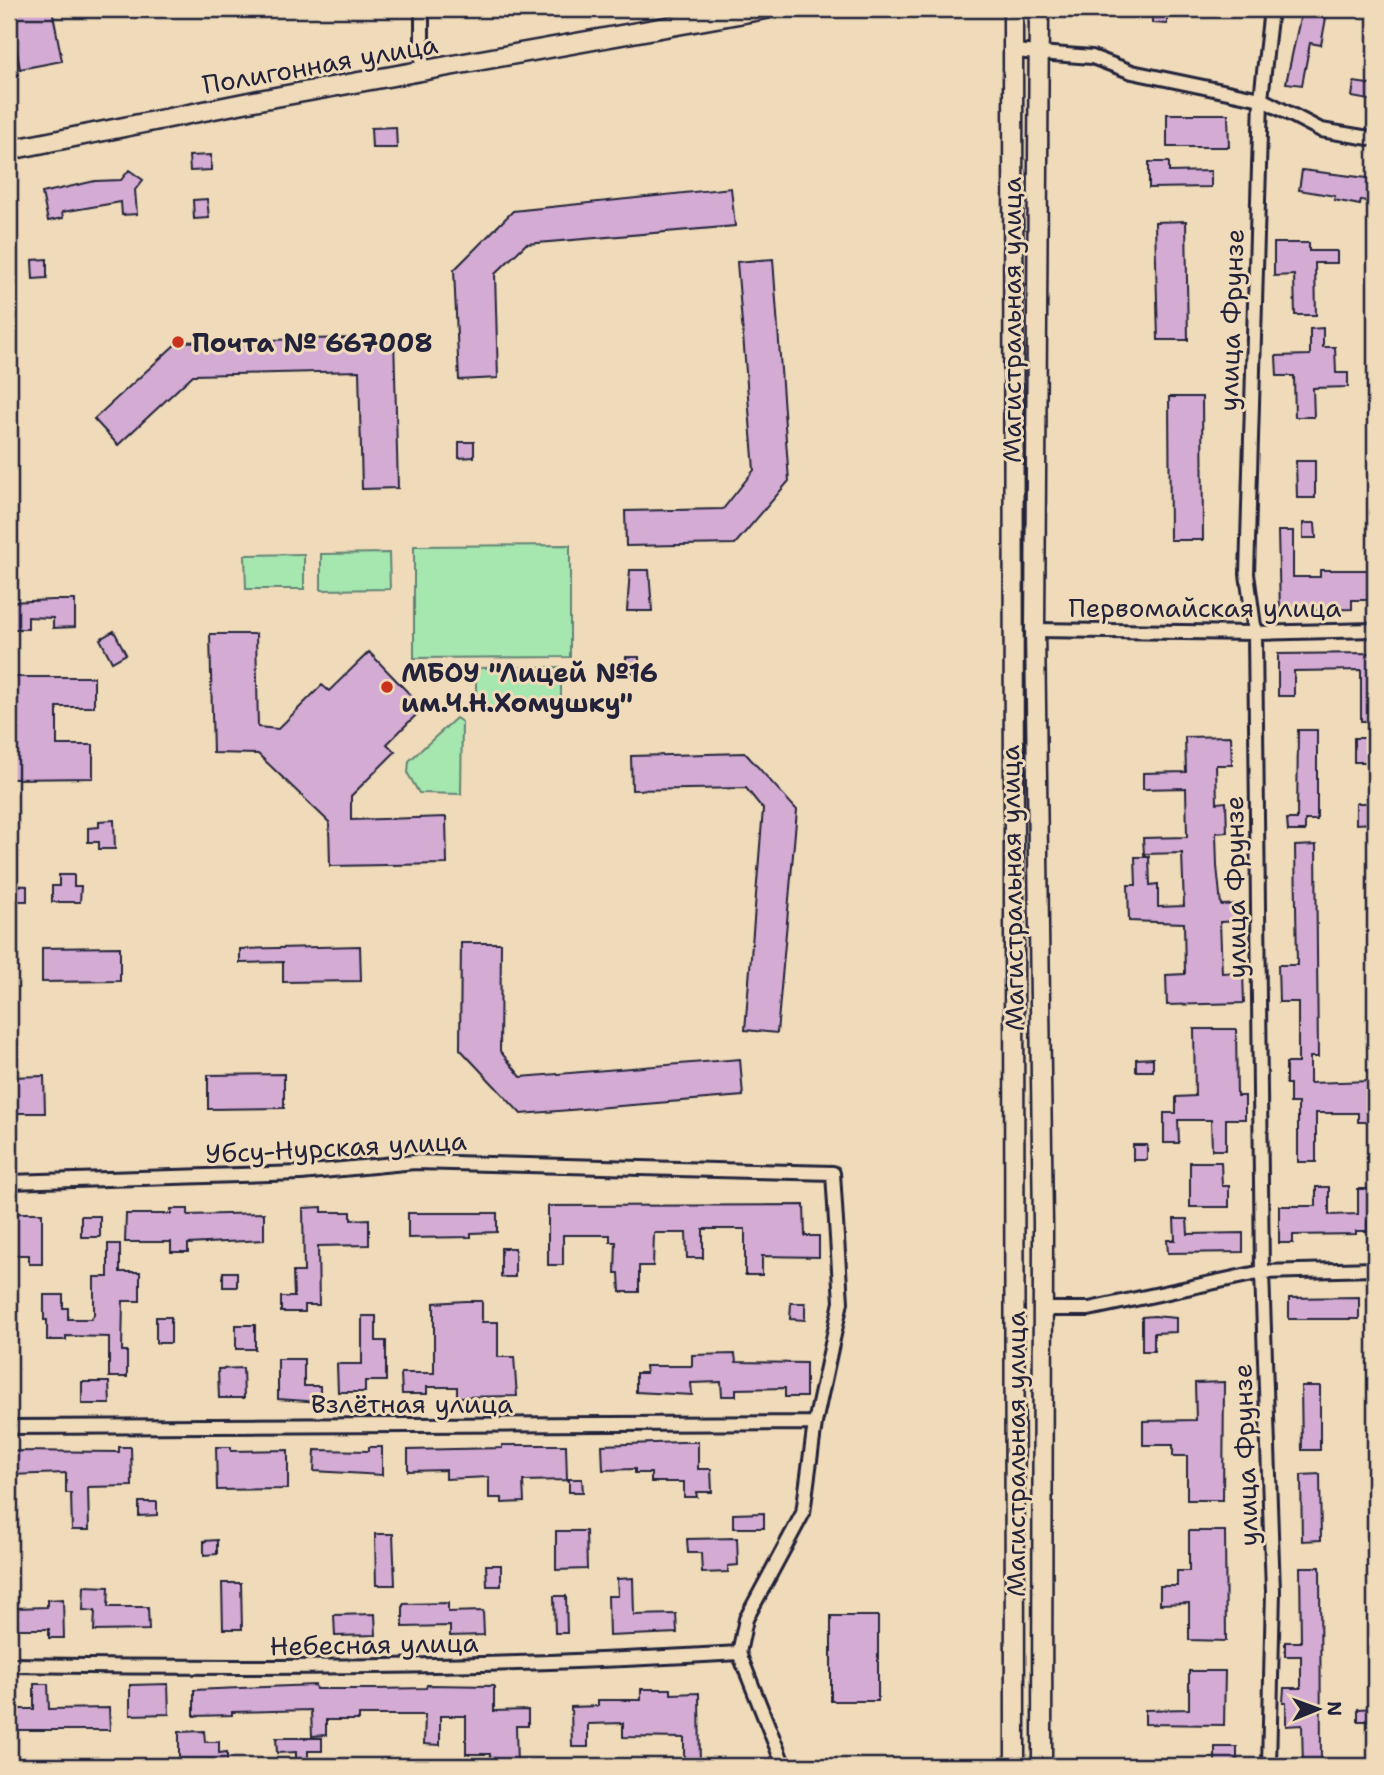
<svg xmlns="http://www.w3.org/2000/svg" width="1384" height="1775" viewBox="0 0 1384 1775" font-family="'Shantell Sans',sans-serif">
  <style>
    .green { fill: #a6e6af; stroke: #648475; stroke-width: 2 }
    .building { fill: #d4acd3; stroke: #22223b; stroke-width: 2 }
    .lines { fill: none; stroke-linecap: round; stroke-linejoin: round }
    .street-casing { stroke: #22223b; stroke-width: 18 }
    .secondary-casing { stroke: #22223b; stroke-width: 23 }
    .street { stroke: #efdbb9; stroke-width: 12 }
    .secondary { stroke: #efdbb9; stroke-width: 18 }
    .poi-dot { fill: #c8321e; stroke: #efdbb9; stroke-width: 2.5 }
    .labels { text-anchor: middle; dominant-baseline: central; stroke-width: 6; stroke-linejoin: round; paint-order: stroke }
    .street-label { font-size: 26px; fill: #22223b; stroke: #efdbb9 }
    .poi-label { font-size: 26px; font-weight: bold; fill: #22223b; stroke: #efdbb9; text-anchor: start }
  </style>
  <rect width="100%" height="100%" fill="#efdbb9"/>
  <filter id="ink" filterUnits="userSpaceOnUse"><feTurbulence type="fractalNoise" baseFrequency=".0143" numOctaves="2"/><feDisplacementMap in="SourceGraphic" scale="14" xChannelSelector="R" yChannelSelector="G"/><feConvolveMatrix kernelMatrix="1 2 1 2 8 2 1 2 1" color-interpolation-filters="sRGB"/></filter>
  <g filter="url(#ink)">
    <path class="green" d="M570,545V657L414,658V546Z
      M389,553L390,589L321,590V554Z
      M304,554V589H246L245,555Z
      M561,667V708L476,709V668Z
      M456,718L462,722L461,794L419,793L408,774L409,761Z"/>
    <path class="building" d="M9,9H52L62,61L20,69L14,36L9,37Z
      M1152,9H1167V24L1152,23Z
      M1301,14L1326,18L1321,45L1310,43L1302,85L1286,83Z
      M1354,82L1375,85V101L1352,97Z
      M1167,114H1228L1229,147H1167Z
      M396,127L397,148H372L371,128Z
      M211,155V170L190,171L189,156Z
      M1149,162H1169V172L1211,171V187L1149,188Z
      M129,170L143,180L135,190L137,214L122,215L121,202L62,212L63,218L48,221L42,193L95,181L121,180Z
      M1302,170L1375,179V203L1361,200L1360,205L1334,200L1335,196L1299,190Z
      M731,188L735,226L526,244L495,274L498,378L459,380L454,270L513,211Z
      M207,199L209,218L194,219L193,200Z
      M1186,221L1188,340H1158L1155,222Z
      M1274,243H1309V251H1337V263H1315L1316,315H1295L1294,275L1274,276Z
      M47,259V278L33,279L32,260Z
      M773,259L789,481L735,544L626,546L625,511L723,509L754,470L737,262Z
      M1323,328V347H1335L1336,373H1348V387L1313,388L1314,417H1295L1294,376H1277L1276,356L1310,355V329Z
      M394,337L398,488L362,489L359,371L193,375L118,445L94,419L178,342Z
      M1169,397H1202L1203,540H1170Z
      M459,442H474V457L459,458Z
      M1296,461H1315V498H1297Z
      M1303,523H1315L1316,538H1303Z
      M1278,531H1293V577H1320V570H1373L1374,600H1352V609L1280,611Z
      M630,570H649L652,611H627Z
      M53,600H75V627L53,628V618L28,617V629H13L9,602Z
      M114,631L126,654L112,662L100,639Z
      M210,634H256L258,727L278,729L322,685L329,691L369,652L423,708L387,744L395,752L351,796V820L446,817L447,864L330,866L329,822L258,754L213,753Z
      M1375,653V721H1361V670L1294,671V696H1278V654Z
      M626,657H639V673H626Z
      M9,677H94V707H57V745H93V778L9,779Z
      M1298,730H1317V820H1305V831H1288L1287,819H1297Z
      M1231,736L1232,765H1216L1217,803L1226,802L1227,832L1216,833L1217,866L1221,905L1243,904V921L1220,922L1222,973L1243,972L1244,1003L1167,1005L1166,975L1185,974L1184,923L1129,921L1128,885H1136L1135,857H1149L1150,885L1158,884V907L1184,906L1182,853L1144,854L1143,838L1187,837L1186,788L1143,789V773L1186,772L1185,737Z
      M1354,738H1373V762H1354Z
      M745,753L797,810L777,1033L745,1030L763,809L746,788L632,790L631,756Z
      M1356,803H1374L1375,823L1356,824Z
      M114,820L115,849H99V842H88V828L99,827V821Z
      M1316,845L1318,1057H1310V1083L1371,1081V1122H1358V1113H1316V1162H1298V1103H1290V1084H1286V1063H1298V1002H1279L1278,965H1297L1295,846Z
      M59,875H74V886H81L80,902H52V886H59Z
      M9,885L27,886V901H9Z
      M461,943H501L500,1051L521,1077L740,1059L743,1096L521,1114L460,1049Z
      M360,946L361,981L283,982V962L240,963V949Z
      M120,947V981L42,982V948Z
      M1194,1029H1236L1237,1096H1245V1119H1226V1150H1212L1211,1120H1178L1179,1143H1164V1113H1176V1097L1195,1096Z
      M1153,1058V1071H1136V1059Z
      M284,1074V1108L208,1109V1075Z
      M44,1076L45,1113H9V1077Z
      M1133,1145H1147V1160H1133Z
      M1190,1162H1221L1222,1186H1229V1207H1190Z
      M1316,1187H1329V1215L1358,1214V1189H1375V1221H1367V1231H1356V1234L1293,1235V1243H1279V1206H1316Z
      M804,1205L805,1236H819V1257L762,1256V1275H745V1229H703V1258H687L686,1233H654L653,1266H639V1292H620L619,1273H615L616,1242H610V1235H563V1265H548V1206Z
      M322,1207V1212H351V1220L369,1219V1245L318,1246L319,1305H305V1312H281V1297H294L293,1272H304L303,1208Z
      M171,1209H188V1215L264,1213V1240L188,1244V1252H171V1242H125L126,1214H171Z
      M24,1213H42V1264H29V1255H9V1214Z
      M408,1213H497V1232L471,1233V1237L408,1238Z
      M81,1216H100V1237H81Z
      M1174,1219H1187L1188,1234L1243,1233V1252L1168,1253L1167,1240H1175Z
      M108,1244H120V1272H140V1301H123L122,1351H127V1377H109V1337L66,1336V1340H47V1320H44V1295H63V1308H68V1319H91L94,1315V1277H108Z
      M501,1248H515V1277H501Z
      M223,1272H237V1287H223Z
      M1359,1297V1319H1289V1298Z
      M465,1301H482V1322H498V1357H514L517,1396L457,1397V1387H427V1394H402L401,1373H434V1303Z
      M791,1303H805V1320L790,1319Z
      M362,1316H376V1341H386V1381H365V1392H338L337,1364H362Z
      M1154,1316L1176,1318V1332L1154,1333V1351H1142V1317Z
      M156,1317H171V1343H156Z
      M236,1325H255V1349H236Z
      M735,1354L736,1362L806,1363V1397H785V1388L736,1389V1396H722L721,1382L691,1383L692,1395L636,1392V1373H646L645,1366H692V1355Z
      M278,1359H304V1386H320V1402L278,1399Z
      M243,1368L244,1398H219L218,1369Z
      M82,1382H109L110,1404H82Z
      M1224,1382L1223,1500H1187V1456H1173V1445H1143V1421L1196,1420L1195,1383Z
      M1301,1386H1320V1450H1302Z
      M681,1442H698V1469H711L712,1492H696L697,1497H684V1482H651V1473H635V1469L603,1470L602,1445Z
      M502,1445H566L567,1480L523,1481L524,1502L502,1503V1498H489V1477L446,1479V1470L408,1471V1450L502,1448Z
      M119,1447H131L132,1486L88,1487L89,1530H72L71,1493H66V1473L9,1475V1451L119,1452Z
      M216,1447H231V1451L288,1450V1489L217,1490Z
      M369,1447H382V1475L314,1471L315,1450L369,1451Z
      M1320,1474L1321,1540L1302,1541L1301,1475Z
      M569,1479H582L583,1492H569Z
      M139,1502H157V1515L139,1516Z
      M764,1513V1528H733V1514Z
      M556,1531H586L587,1569L556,1570Z
      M1189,1531H1225L1226,1641L1189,1640V1603L1160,1604V1586H1177V1571H1189Z
      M375,1534H393L395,1585H376Z
      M737,1538L738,1565L728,1566V1572L702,1573L701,1553H688L687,1539Z
      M217,1540V1554L204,1555V1541Z
      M486,1565H501V1586H487Z
      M1300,1567H1320L1321,1766H1303L1302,1725L1286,1726V1702H1283L1284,1688H1301V1656H1285V1642H1301Z
      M633,1578L634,1615L676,1614L677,1633L609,1636L608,1596H618L617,1579Z
      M222,1583H241L242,1629H223Z
      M84,1586L109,1587L108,1607H148L149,1630L94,1631L95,1611L83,1610Z
      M554,1596H566L567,1633H555Z
      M63,1599L64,1638H49V1629H15L14,1608L47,1607V1600Z
      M448,1603V1612L483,1611L484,1635L450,1636V1626L403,1627V1604Z
      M375,1614L376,1635L335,1636L334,1615Z
      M831,1616H878V1701H831Z
      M1189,1671H1225L1224,1725L1145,1724V1710L1189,1709Z
      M34,1684H48L49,1709L109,1708L110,1730H13L12,1709H34Z
      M168,1684L169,1714L130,1715V1685Z
      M315,1685L316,1689H375L426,1688L427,1685L494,1686V1711L528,1710V1726H516L517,1766H490V1754H466V1716H440V1745L424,1744L425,1715H359V1720H326V1735L312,1736L311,1710L232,1712V1715L194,1716V1690Z
      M641,1689H671V1694L699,1693L700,1766H684V1738L623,1737V1723L588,1724V1747H572L571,1707L598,1706V1700H641Z
      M1375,1708V1721H1358V1709Z
      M204,1731L205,1742H219V1753L227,1752V1766H212V1759L179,1760V1732Z
      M276,1738H322V1751H308V1766H296V1752L277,1753Z
      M1215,1747H1237V1766H1215Z"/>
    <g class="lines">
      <defs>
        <path id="street" d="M422,9V72
          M1013,51L1092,57L1132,72L1261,99L1321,130L1375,139
          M1035,630L1255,633L1375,630
          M9,1182L301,1173L415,1162L833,1173L841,1302L815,1423L803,1513L746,1619L739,1653L784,1766
          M1041,1309H1089L1262,1272L1375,1269
          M9,1427L815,1423
          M9,1665C253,1669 495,1668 739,1653
          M1269,1766L1273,1591L1262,1272L1255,633L1247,574L1261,99L1271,9"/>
        <path id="secondary" d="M1013,9L1015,1766
          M1039,9L1035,630L1043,1224L1042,1766
          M9,150L259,100L766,9"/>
      </defs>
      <use href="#street" class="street-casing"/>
      <use href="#secondary" class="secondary-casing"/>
      <use href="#street" class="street"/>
      <use href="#secondary" class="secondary"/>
    </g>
  </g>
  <g class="poi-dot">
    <circle cx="178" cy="342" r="7"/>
    <circle cx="387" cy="687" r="7"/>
  </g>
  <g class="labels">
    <g class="street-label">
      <text transform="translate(320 64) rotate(-10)">Полигонная улица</text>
      <text transform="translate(1011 320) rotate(-90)">Магистральная улица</text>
      <text transform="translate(1231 320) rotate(-88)">улица Фрунзе</text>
      <text x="1205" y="607">Первомайская улица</text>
      <text transform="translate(1235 887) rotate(-91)">улица Фрунзе</text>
      <text transform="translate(1012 888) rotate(-91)">Магистральная улица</text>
      <text transform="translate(336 1147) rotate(-3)">Убсу-Нурская улица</text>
      <text x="412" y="1403">Взлётная улица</text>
      <text transform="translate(1015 1454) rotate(-90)">Магистральная улица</text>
      <text transform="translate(1245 1455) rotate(-92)">улица Фрунзе</text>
      <text transform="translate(374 1644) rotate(-1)">Небесная улица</text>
    </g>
    <g class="poi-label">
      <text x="192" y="342">Почта № 667008</text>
      <text x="401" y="672">МБОУ "Лицей №16<tspan x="401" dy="30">им.Ч.Н.Хомушку"</tspan></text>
    </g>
  </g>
  <rect width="1384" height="1775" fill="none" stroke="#efdbb9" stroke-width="35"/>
  <rect x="18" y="18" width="1349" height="1740" fill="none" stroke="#22223b" stroke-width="2.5" filter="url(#ink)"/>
  <g transform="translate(1318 1709) rotate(89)" stroke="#efdbb9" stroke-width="5" paint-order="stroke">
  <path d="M0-5L12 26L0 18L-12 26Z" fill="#22223b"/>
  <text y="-10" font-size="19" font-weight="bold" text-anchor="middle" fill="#22223b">N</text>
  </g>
</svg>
